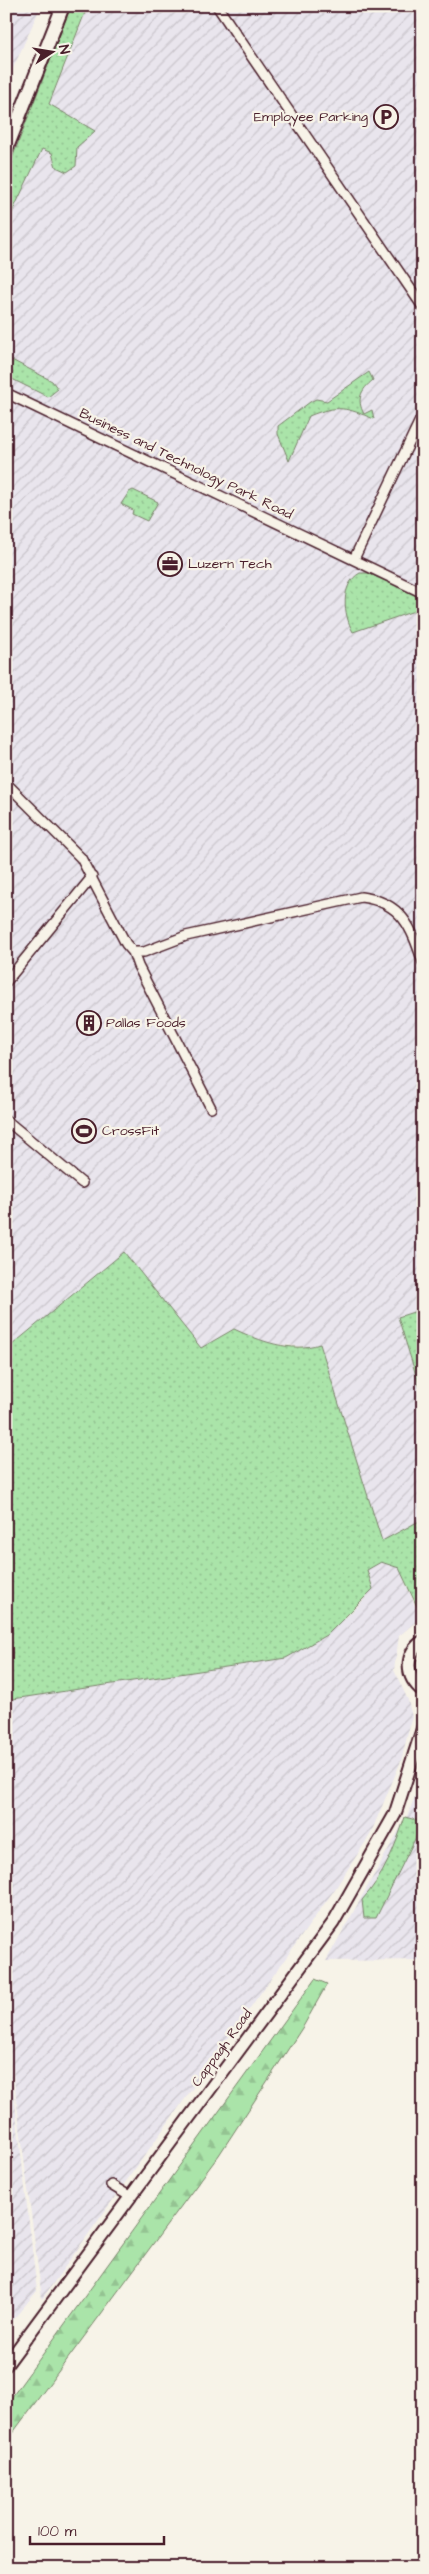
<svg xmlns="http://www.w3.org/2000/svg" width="429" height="2574" viewBox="0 0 429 2574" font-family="'Architects Daughter',sans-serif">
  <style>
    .industrial { fill: url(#industrial-furrows) }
    .grass { fill: url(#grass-dots); stroke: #7a826a }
    .forest { fill: url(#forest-firs); stroke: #7a826a }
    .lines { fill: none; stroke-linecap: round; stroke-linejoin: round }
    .minor-casing { stroke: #4a1f2b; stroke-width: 12 }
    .tertiary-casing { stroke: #4a1f2b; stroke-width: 15 }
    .secondary-casing { stroke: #4a1f2b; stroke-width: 16 }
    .minor { stroke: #f7f3e8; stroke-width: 9 }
    .tertiary { stroke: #f7f3e8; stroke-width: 11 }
    .secondary { stroke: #f7f3e8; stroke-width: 12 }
    .labels { text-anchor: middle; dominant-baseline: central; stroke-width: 4.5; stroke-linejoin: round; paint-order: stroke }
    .poi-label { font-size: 14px; fill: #4a1f2b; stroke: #f7f3e8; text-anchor: start }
    .street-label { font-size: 14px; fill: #4a1f2b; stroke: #f7f3e8 }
  </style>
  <defs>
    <pattern id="industrial-furrows" width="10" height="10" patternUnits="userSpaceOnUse" patternTransform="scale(1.25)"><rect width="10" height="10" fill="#e9e5ed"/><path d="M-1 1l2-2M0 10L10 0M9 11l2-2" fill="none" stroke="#c9c4cb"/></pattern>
    <pattern id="grass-dots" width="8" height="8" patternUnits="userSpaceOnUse" patternTransform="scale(1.25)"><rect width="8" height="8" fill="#aae4a9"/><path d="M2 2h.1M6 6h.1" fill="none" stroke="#94c392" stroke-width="1.8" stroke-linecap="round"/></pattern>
    <pattern id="forest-firs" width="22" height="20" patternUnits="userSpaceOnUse" patternTransform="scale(1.25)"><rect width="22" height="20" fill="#aae4a9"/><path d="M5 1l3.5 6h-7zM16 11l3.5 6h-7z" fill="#94c392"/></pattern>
  </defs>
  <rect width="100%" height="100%" fill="#f7f3e8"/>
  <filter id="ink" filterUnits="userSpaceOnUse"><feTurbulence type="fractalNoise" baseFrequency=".02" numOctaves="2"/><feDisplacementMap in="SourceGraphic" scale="10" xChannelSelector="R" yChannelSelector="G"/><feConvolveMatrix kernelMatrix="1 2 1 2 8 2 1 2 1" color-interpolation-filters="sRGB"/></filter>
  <g filter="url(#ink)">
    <path class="industrial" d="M6,6H41L6,84Z
      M88,6H423V1309L398,1317L423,1398V1519L382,1542L320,1344L308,1347L264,1343L234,1329L201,1349L124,1252L6,1350V214Z
      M381,1562L399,1567L420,1618L399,1636L394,1670L408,1700L412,1717L401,1761L370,1835L335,1889L42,2299L6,2018V1700L286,1658L328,1634L357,1607L373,1589L367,1570Z
      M423,1775V1960L326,1961L409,1812Z
      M6,2026L37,2291L6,2328Z"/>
    <path class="grass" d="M71,6H92L86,10L49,104L95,131L77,147L76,166L67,172L56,167L52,153L42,149L6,225V174Z
      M6,357L52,381L58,389L48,397L6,376Z
      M369,372L373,380C361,390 356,399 364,414L372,410L374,419C347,408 338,404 309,416L289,461L278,434V426L310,402L316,399L327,401Z
      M133,490L158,502L147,521L132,514L133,510L121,504L129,492Z
      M360,573H368L423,598V608L353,632C343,614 340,584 360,573Z
      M124,1252L201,1348L234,1329C260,1341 291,1353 320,1344L382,1541L423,1519V1619L399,1568L381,1562L367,1570L373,1589L328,1634L286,1658L6,1700V1350Z
      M423,1309V1398L398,1317Z
      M405,1817L423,1822V1835H417L376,1918H364L362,1900C384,1876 395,1847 405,1817Z"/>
    <path class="forest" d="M315,1979L327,1984L304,2025L219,2155L6,2442V2405Z"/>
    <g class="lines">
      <defs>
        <path id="minor" d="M217,6L423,307
          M6,393L423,593
          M354,559L423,414
          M6,783L81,858L126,944L133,952L138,966L211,1108
          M133,952H144L186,936L361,897C402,902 411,927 423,962
          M6,982L92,877
          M6,1120L82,1183
          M111,2185L131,2197"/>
        <path id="tertiary" d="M423,1641C404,1654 405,1677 423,1691
          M6,2365L333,1923L395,1814L423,1727"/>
        <path id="secondary" d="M6,150L63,6"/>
      </defs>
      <use href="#minor" class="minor-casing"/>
      <use href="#tertiary" class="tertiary-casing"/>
      <use href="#secondary" class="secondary-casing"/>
      <use href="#minor" class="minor"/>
      <use href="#tertiary" class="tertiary"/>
      <use href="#secondary" class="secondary"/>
    </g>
  </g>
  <defs>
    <symbol id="parking-ring" viewBox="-11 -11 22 22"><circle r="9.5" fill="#f7f3e8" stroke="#4a1f2b" stroke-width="1.5"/><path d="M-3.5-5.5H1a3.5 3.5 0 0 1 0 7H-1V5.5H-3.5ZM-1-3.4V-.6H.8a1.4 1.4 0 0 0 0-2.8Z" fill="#4a1f2b"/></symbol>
    <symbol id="office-ring" viewBox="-11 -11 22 22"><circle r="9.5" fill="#f7f3e8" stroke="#4a1f2b" stroke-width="1.5"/><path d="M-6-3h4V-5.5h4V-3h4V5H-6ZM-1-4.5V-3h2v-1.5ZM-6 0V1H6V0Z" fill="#4a1f2b"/></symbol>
    <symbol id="building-ring" viewBox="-11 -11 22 22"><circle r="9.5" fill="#f7f3e8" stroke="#4a1f2b" stroke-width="1.5"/><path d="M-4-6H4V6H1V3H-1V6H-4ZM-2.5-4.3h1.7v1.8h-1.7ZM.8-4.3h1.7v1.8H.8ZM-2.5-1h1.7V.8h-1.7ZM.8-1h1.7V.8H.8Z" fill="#4a1f2b"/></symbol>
    <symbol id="stadium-ring" viewBox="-11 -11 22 22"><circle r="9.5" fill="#f7f3e8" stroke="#4a1f2b" stroke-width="1.5"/><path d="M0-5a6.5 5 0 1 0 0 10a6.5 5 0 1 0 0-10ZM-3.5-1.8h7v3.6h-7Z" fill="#4a1f2b"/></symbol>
  </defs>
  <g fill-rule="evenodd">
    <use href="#parking-ring" x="372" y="103" width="28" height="28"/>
    <use href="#office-ring" x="156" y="550" width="28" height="28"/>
    <use href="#building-ring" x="75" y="1009" width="28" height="28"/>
    <use href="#stadium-ring" x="70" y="1117" width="28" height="28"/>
  </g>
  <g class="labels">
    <g class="poi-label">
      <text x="368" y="117" text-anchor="end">Employee Parking</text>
      <text x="188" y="564">Luzern Tech</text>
      <text x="106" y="1023">Pallas Foods</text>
      <text x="102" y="1131">CrossFit</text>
    </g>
    <g class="street-label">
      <text transform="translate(186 464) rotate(26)">Business and Technology Park Road</text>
      <text transform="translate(222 2048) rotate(-54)">Cappagh Road</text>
    </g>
  </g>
  <rect width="429" height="2574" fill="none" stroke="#f7f3e8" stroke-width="25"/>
  <rect x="12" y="12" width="404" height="2549" fill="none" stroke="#4a1f2b" stroke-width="2" filter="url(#ink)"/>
  <g transform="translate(52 52) rotate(78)" stroke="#f7f3e8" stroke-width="4" paint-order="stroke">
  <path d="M0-4L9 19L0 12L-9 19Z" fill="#4a1f2b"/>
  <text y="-8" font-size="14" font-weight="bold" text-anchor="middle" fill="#4a1f2b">N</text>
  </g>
  <path d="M30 2536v8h134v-8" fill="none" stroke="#4a1f2b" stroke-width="2.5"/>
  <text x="38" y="2536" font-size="15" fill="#4a1f2b" stroke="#f7f3e8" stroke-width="4" paint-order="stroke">100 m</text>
</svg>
